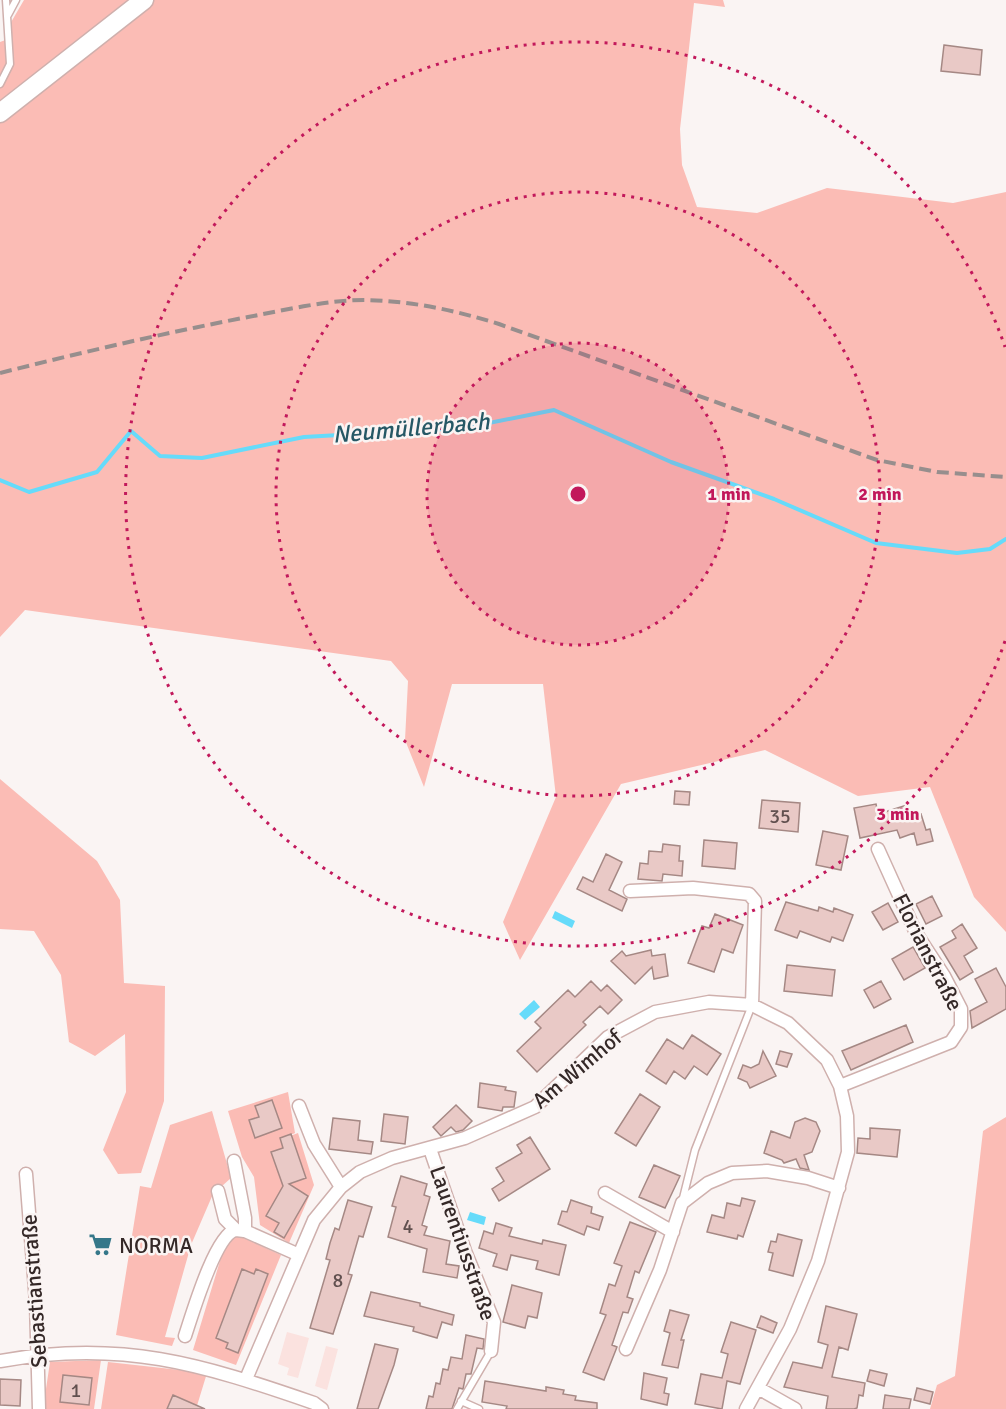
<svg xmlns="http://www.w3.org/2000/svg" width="1006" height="1409" viewBox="0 0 1006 1409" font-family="Signika,sans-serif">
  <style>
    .built { fill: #fbe2df }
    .green { fill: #fbbcb5 }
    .water { fill: #66dbfa }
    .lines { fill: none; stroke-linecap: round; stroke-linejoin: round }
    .stream { stroke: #66dbfa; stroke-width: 4 }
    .building { fill: #e9c9c6; stroke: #a58884; stroke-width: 1.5 }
    .lane-casing { stroke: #cfb0ad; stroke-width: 9 }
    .street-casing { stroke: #cfb0ad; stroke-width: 15 }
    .secondary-casing { stroke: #cfb0ad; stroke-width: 21 }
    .lane { stroke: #fff; stroke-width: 6 }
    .street { stroke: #fff; stroke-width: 12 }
    .secondary { stroke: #fff; stroke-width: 18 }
    .rail { stroke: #978e8d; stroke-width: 4; stroke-dasharray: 12 6; stroke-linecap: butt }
    .ring { fill: none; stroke: #c2185b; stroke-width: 3; stroke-dasharray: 3 6 }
    .labels { text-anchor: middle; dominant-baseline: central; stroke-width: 5; stroke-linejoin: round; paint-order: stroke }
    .number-label { font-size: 20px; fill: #61504f }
    .street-label { font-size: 22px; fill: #342827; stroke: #faf4f3 }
    .poi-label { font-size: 22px; fill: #342827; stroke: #faf4f3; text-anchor: start }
    .water-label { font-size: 24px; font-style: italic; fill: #265865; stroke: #faf4f3 }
    .centre { fill: #c2185b; stroke: #faf4f3; stroke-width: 3 }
    .ring-label { font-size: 18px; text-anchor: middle; font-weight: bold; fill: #c2185b; stroke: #faf4f3; stroke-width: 5; stroke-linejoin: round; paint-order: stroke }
  </style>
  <rect width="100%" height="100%" fill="#faf4f3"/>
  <path class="built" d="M287,1332L309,1338L298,1378L287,1375L289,1368L278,1364Z
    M326,1346L338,1349L327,1390L315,1386Z"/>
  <path class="green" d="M24,0H723L725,7L694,3L680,129L682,165L697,207L757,213L827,188L953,203L1006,192V932L974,897L930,787L858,796L765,750L621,784L520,960L503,922L556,797L543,684H452L424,787L405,740L408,681L391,661L25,610L0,637V42L11,38L10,24Z
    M0,779L97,861L120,900L124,983L165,986L164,1101L141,1173L118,1174L103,1150L126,1092L125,1034L95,1056L69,1042L61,975L34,931L0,929Z
    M288,1092L295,1133L282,1139L298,1133L314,1185L289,1243L260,1225L254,1177L242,1157L228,1111Z
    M212,1111L231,1178L213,1194L191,1245L165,1337L175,1338L172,1346L116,1335L140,1186L151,1188L170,1125Z
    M1006,1117V1409H930L937,1385L955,1376L983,1131Z
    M235,1234L281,1255L236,1365L193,1350L223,1251Z
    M101,1360L94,1409H43L50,1362Z
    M108,1362L207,1373L196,1409H101Z"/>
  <path class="water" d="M555,911L575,921L572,928L552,918Z
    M534,1000L540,1007L525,1020L519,1014Z
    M470,1212L486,1217L484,1225L467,1220Z"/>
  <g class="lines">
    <path class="stream" d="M0,480L29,492L97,472L131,431L160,456L202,458L304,437L464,428L554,410L671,462L774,499L876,543L957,553L990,549L1006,539"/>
  </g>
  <path class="building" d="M944,45L982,50L980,75L941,71Z
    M675,791L690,792L689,805L674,804Z
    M762,800L800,803L798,832L759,828Z
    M876,804L878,814L904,806L908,818L921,814L926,830L930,829L933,841L917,845L914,833L900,838L897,830L860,838L854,808Z
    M823,831L848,836L841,870L816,865Z
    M704,840L737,843L735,869L702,866Z
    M663,844L680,846L679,861H683L682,876L663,874L662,881L638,879L640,863L648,864L649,851L662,852Z
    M606,854L622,862L609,890L627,899L622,911L577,889L583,877L593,882Z
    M932,896L942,916L926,924L916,904Z
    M786,902L818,911L819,907L833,912L834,908L853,915L843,941L832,937L830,942L800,931L797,938L775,930Z
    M888,903L898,922L883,930L872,912Z
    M715,914L743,925L733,953L722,949L714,972L688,963L702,926L709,928Z
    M962,924L977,948L964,956L973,972L960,980L940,947L956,938L952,931Z
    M913,947L925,968L904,980L892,959Z
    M651,950L652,956L665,954L668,976L654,979L652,967L635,984L611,961L622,951L626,956Z
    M787,965L835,970L832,996L784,991Z
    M996,968L1006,987V1009L972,1028L970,1011L987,1002L975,979Z
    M591,981L601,991L607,985L622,1000L608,1014L600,1006L583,1022L586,1025L537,1072L517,1051L541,1028L535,1022L568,990L575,997Z
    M881,981L891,999L874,1008L864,990Z
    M906,1025L913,1042L851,1070L842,1051Z
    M692,1035L721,1054L707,1075L694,1066L685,1079L674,1071L666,1084L646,1071L667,1039L683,1049Z
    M763,1051L776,1076L750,1088L747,1082L738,1078L743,1065L751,1068L759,1064Z
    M780,1051L792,1054L787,1067L776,1064Z
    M480,1083L506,1087L505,1090L516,1092L514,1107H503L502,1111L478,1107Z
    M640,1094L660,1107L636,1146L615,1133Z
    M272,1100L282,1128L255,1138L249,1120L259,1117L255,1106Z
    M456,1105L472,1121L463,1130L456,1132L451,1127L441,1136L433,1127Z
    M384,1114L408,1117L405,1144L381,1141Z
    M333,1118L360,1121L358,1140L373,1142L371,1154L329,1149Z
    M805,1118L816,1122L820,1131L812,1152L804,1155L809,1170L800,1168L796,1159L784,1163L782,1160L764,1153L771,1131L790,1138L795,1122Z
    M870,1128L900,1130L897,1157L857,1153L858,1138L870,1139Z
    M291,1134L306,1178L289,1184L308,1196L284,1238L274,1232L279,1223L266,1216L283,1186L271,1152L283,1148L280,1138Z
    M530,1137L550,1169L499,1201L492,1189L504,1181L496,1168L522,1153L517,1145Z
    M654,1165L680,1176L665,1208L639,1197Z
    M401,1176L427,1184L424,1195L430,1197L422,1225L427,1227L424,1235L450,1241L446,1264L459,1266L457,1278L423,1272L427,1249L388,1237L396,1207L392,1206Z
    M742,1198L755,1201L743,1237L738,1235L737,1239L707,1232L712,1215L724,1218L727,1203L740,1206Z
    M348,1200L372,1207L363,1237L359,1236L348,1274L352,1275L333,1334L310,1328L330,1260L326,1259L330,1243L335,1228L339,1230Z
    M571,1200L592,1207L591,1213L603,1217L599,1230L587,1226L584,1235L558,1224L562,1211L567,1212Z
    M630,1222L656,1232L639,1273L635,1271L627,1297L633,1299L628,1313L623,1312L612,1345L617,1347L604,1380L583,1372L606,1315L600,1313L609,1284L615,1286L622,1266L614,1263Z
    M496,1223L512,1228L509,1236L542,1244L543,1240L566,1245L559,1275L536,1269L538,1261L511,1255L507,1270L493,1266L497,1254L479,1248L484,1231L493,1234Z
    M778,1234L802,1240L793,1276L769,1270L773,1253L768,1252L771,1241L776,1242Z
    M242,1269L254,1274L256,1269L268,1274L238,1353L226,1348L228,1343L216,1338Z
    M512,1285L542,1293L537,1318L528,1316L525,1328L503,1322Z
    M371,1292L420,1303V1306L454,1315L452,1325L442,1322L437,1338L413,1331L414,1327L364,1316Z
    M826,1306L857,1314L848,1350L839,1347L832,1377L865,1383L863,1396L859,1395L857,1408L854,1409H826L828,1396L784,1387L793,1362L822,1368L828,1345L818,1342Z
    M670,1310L689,1315L681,1340H684L678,1368L662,1365L670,1333L664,1331Z
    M761,1316L777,1323L773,1333L757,1327Z
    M731,1322L756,1330L740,1384L727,1381L722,1409L695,1404L701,1374L722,1378L728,1354L721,1352Z
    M466,1335L484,1339L483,1349L477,1348L471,1374H466L463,1389L459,1388L452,1409H426L429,1396L433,1397L436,1383L440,1384L443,1369L448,1370L451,1357L462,1359Z
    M375,1344L398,1349L394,1365L378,1409H357Z
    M870,1370L887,1374L884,1386L867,1381Z
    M644,1373L667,1378L664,1393L669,1394L667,1405L641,1399Z
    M63,1375L92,1378L89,1405L60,1402Z
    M0,1379L21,1380L20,1406L0,1405Z
    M485,1381L546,1391V1387L564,1390L563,1394L576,1396L575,1400L597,1403V1409H506L507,1406L482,1402Z
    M917,1388L933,1392L930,1404L914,1400Z
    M173,1395L205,1409H167Z
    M885,1395L911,1399L909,1409H883Z"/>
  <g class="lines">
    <defs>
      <path id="lane" d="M8,15L16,0
        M0,84L10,64L6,0
        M682,1202L695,1150L752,1005
        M461,1401L479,1409
        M457,1409L491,1351"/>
      <path id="street" d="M630,891L693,888L749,894L755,901L752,1005
        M840,1086L951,1042L961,1027V1009L944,976L916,933L878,849
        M299,1106L314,1144L341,1187
        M430,1149L465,1251L494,1322L491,1351
        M234,1161L245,1218V1231
        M26,1174L36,1302L39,1409
        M218,1191L225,1219L236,1230
        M605,1193L673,1232
        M185,1336C192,1315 215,1236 235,1230C236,1230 244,1231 245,1231L297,1254
        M626,1349L660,1270L682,1203L708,1183L732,1173L767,1171L808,1178L839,1188
        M0,1361C121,1339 201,1364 314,1403L322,1409
        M246,1379L314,1220L341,1187L360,1172L392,1158L465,1138L535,1107L608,1037L655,1012L709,1002L752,1005L788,1023L827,1060L840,1086L847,1116L848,1152L818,1261L790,1329L746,1409
        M758,1388L795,1409"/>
      <path id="secondary" d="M0,113L144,0"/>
    </defs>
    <use href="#lane" class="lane-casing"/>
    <use href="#street" class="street-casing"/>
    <use href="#secondary" class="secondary-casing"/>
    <use href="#lane" class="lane"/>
    <use href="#street" class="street"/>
    <use href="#secondary" class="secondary"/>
    <path class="rail" d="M0,373C83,352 165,333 248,317C286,310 326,300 365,300C412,301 454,310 499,324L877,460L937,472L1006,477"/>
  </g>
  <circle cx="578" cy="494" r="151" fill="#c2185b" fill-opacity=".12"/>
  <g class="ring">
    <circle cx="578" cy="494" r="151"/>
    <circle cx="578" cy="494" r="302"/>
    <path d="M1005 641A452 452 0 1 1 1005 347"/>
  </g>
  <defs>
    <symbol id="supermarket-bare" viewBox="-9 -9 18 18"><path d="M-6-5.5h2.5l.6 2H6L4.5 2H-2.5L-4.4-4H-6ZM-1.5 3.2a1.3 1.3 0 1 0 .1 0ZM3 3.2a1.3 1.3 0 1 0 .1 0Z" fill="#357789" stroke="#faf4f3" stroke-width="2.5" paint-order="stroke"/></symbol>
  </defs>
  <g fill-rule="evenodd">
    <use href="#supermarket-bare" x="84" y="1228" width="33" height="33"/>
  </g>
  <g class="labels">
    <g class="number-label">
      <text x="780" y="816">35</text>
      <text x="408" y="1226">4</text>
      <text x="338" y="1280">8</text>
      <text x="76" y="1390">1</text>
    </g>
    <g class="street-label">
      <text transform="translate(928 952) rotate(63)">Florianstraße</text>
      <text transform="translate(577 1069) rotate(-40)">Am Wimhof</text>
      <text transform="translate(463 1243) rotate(71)">Laurentiusstraße</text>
      <text transform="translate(34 1291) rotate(-94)">Sebastianstraße</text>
    </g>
    <g class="poi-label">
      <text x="119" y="1245">NORMA</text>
    </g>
    <g class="water-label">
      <text transform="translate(411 428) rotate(-5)">Neumüllerbach</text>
    </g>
  </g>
  <circle cx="578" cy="494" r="9" class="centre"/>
  <g class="ring-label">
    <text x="729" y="500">1 min</text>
    <text x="880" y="500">2 min</text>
    <text x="898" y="820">3 min</text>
  </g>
</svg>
